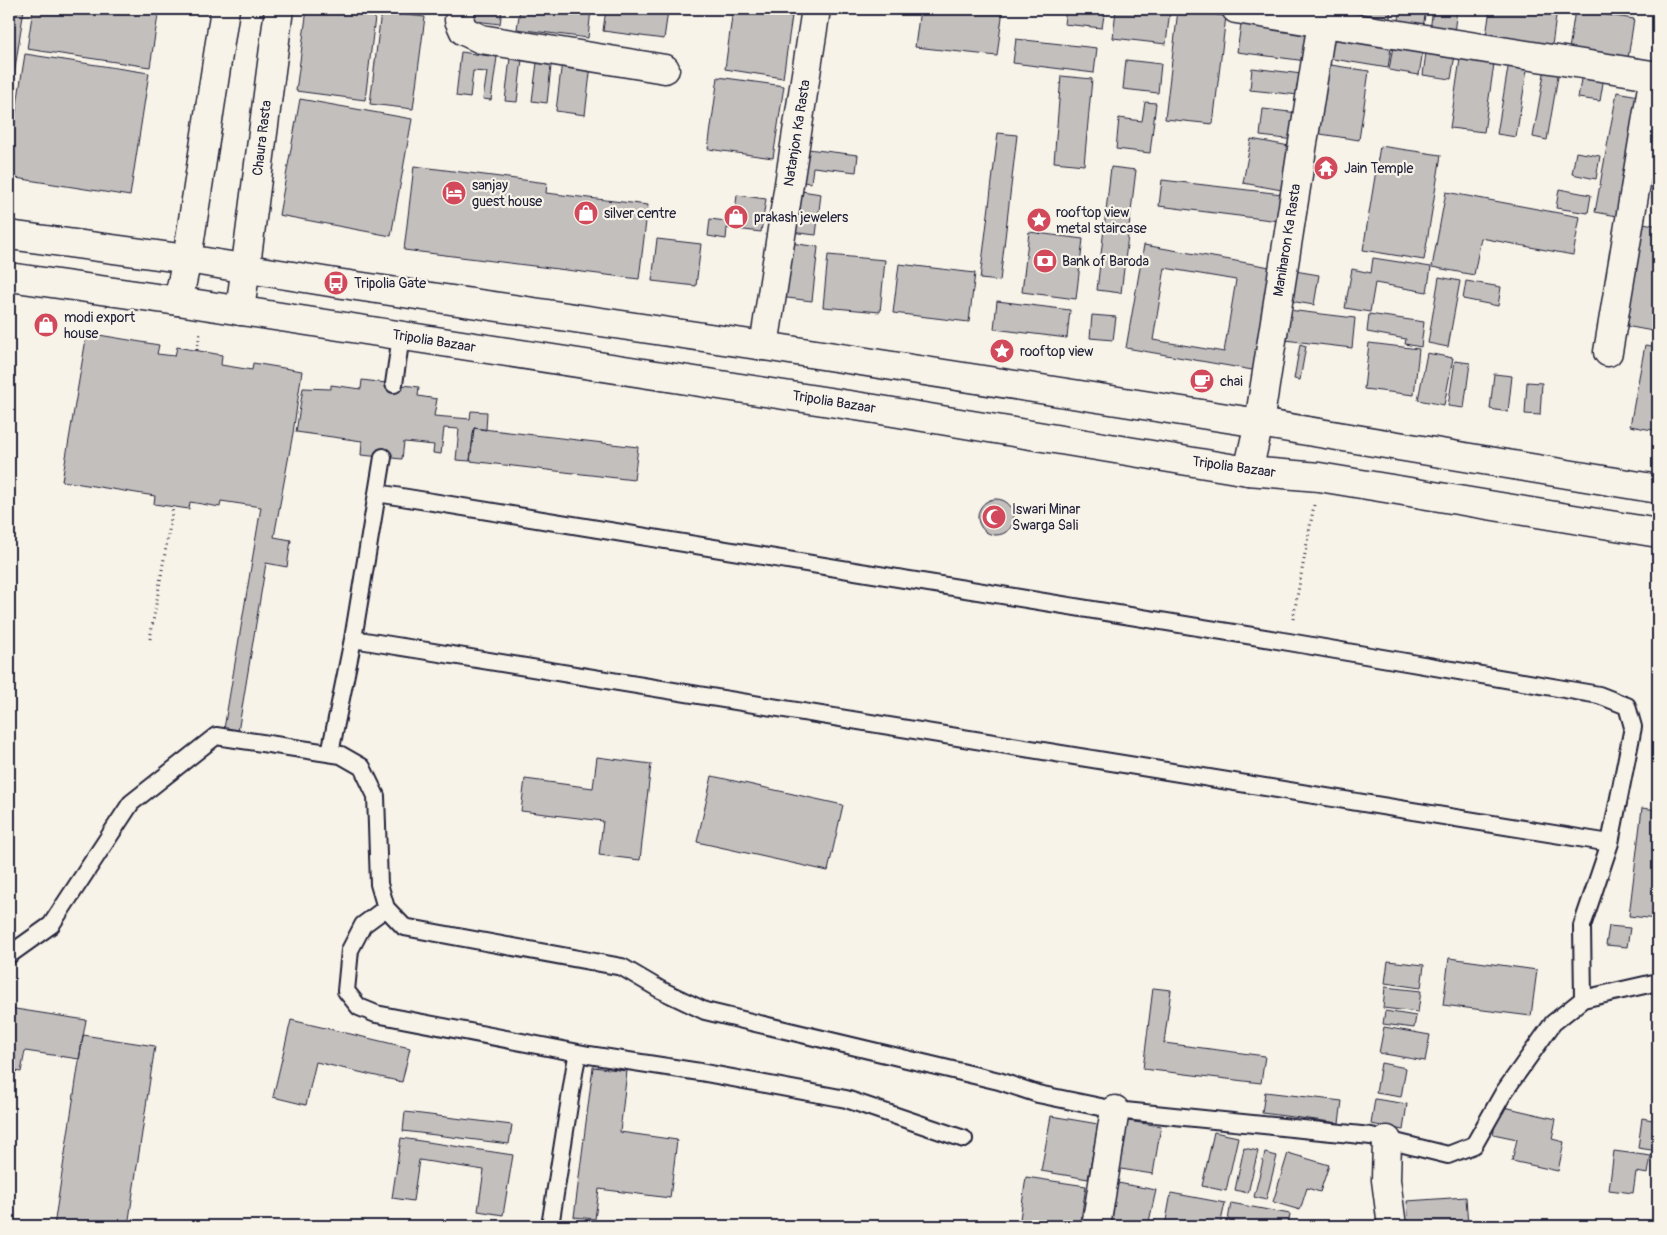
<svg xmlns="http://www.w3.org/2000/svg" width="1667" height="1235" viewBox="0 0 1667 1235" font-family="Pangolin,sans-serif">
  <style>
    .building { fill: #c2bfbd; stroke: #22223b; fill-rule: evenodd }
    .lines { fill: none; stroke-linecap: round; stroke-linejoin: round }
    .service-casing { stroke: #22223b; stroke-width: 20 }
    .minor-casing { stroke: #22223b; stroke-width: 31 }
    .tertiary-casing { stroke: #22223b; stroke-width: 31 }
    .primary-casing { stroke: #22223b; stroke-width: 31 }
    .path { stroke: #22223b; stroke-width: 3; stroke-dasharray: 1 4; stroke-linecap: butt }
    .service { stroke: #f7f3e8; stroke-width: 16 }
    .minor { stroke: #f7f3e8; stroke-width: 28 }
    .tertiary { stroke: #f7f3e8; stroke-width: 28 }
    .primary { stroke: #f7f3e8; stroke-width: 28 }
    .labels { text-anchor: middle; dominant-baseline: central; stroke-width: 4.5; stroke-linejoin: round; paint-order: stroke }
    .street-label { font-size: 14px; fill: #22223b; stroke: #f7f3e8 }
    .poi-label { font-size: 14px; fill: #22223b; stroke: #f7f3e8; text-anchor: start }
  </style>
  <rect width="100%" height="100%" fill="#f7f3e8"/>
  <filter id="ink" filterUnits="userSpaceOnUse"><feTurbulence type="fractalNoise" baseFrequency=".02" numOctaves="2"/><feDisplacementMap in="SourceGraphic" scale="10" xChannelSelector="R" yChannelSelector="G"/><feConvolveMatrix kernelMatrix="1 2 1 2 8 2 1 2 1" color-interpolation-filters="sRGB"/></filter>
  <g filter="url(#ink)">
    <path class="building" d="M9,9H24L13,82H9Z
      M33,9H159L150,67L27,49Z
      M307,9H376L365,100L296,91Z
      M468,9H502L500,24L467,20Z
      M520,9H591L588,38L517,29Z
      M606,9H652L668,11L664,39L603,31Z
      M733,9L792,16L783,78L725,69Z
      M920,9H1003L997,56L915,47Z
      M1066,9H1105L1102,28L1064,24Z
      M1116,9L1170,10L1166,44L1113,38Z
      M1336,9H1359L1357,21L1335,18Z
      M1362,9H1391L1389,26L1360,22Z
      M1401,9H1426L1423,28L1398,24Z
      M1433,9H1457L1454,33L1430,30Z
      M1490,9H1557L1551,53L1485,43Z
      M1178,10L1226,16L1213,124L1165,119Z
      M1575,10L1634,19L1627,65L1568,56Z
      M381,12L425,17L413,109L370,104Z
      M1242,17L1311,26L1306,61L1237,52Z
      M1332,31L1392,41L1388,68L1327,58Z
      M1016,39L1097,48L1094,73L1013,63Z
      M1394,40L1424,44L1419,75L1389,70Z
      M1427,45L1456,49L1451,79L1423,75Z
      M461,52L497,57L491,100L483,99L487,72L473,71L470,98L456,96Z
      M1461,52L1495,57L1484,132L1450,128Z
      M25,54L149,73L130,196L9,177V155Z
      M538,55L552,57L547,103L532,101Z
      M510,58L522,59L517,102L505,101Z
      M1126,60L1161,64L1158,93L1123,89Z
      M562,61L591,65L585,115L556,111Z
      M1509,62L1528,64L1516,137L1497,134Z
      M1324,64L1369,71L1359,140L1314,133Z
      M1252,68L1302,74L1299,95L1250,90Z
      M1545,68L1559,70L1547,140L1533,137Z
      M1582,73L1604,77L1600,101L1578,98Z
      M1061,76L1092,79L1084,165L1054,162Z
      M718,77L784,86L773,158L708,149Z
      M1617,92L1644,97L1623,217L1595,212Z
      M300,99L412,119L391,236L279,215Z
      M1145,102L1156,103L1150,153L1116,149L1119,118L1142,121Z
      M1263,109L1299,113L1295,140L1260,136Z
      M998,133L1017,135L1000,281L980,279Z
      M1251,139L1295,147L1287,191L1243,183Z
      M1380,146L1441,155L1424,260L1363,250Z
      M799,148L858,155L856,172L813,167L811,183L795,181Z
      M1576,152L1600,156L1596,179L1572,174Z
      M414,166L547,183L546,193L648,205L639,279L404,250Z
      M1111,167L1136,170L1121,293L1097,290Z
      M1162,180L1282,194L1279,221L1159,206Z
      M1559,189L1591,195L1588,213L1556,208Z
      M795,190L821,194L816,235L790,232Z
      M1446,192L1580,217L1573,255L1481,238L1474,275L1432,267Z
      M737,195L766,199L761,232L727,228L726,239L708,236L710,219L734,222Z
      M1639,222L1658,226V332L1620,325Z
      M1029,232L1083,239L1076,299L1022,292Z
      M657,239L701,244L696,286L652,281Z
      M785,242L818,247L812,301L779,297Z
      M1144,245L1276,268L1258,371L1126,348ZM1165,268L1236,280L1224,352L1153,340Z
      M828,255L885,260L880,312L823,307Z
      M1373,258L1431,267L1427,292L1375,283L1370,312L1345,308L1352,269L1371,273Z
      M899,264L975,273L969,322L893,313Z
      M1289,270L1319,275L1314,305L1284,300Z
      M1439,277L1460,281L1448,347L1428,343Z
      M1466,281L1501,287L1498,306L1463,299Z
      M997,301L1070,310L1067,338L994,329Z
      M1280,309L1355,318L1352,348L1276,339Z
      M1369,314L1424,322L1421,347L1405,344L1406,339L1367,332Z
      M1092,315L1116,317L1113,340L1090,338Z
      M87,333L159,345L157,354L175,356L177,347L222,355L221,365L252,370L253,363L302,371L293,433L274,537L291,540L287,567L266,563L238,732L224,729L261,507L221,501L220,507L190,502L189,509L154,504L155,496L62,481Z
      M1369,343L1419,349L1414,395L1364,389Z
      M1300,344L1306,346L1300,380L1294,379Z
      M1645,345L1658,347V431L1630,426Z
      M1427,353L1453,358L1444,405L1418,400Z
      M1455,361L1470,363L1464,408L1448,406Z
      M1494,374L1512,376L1508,412L1490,409Z
      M362,380L419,387L418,396L437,399L434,416L470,419L471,411L487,412L486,430L474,428L470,461L456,460L459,429L444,428L441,454L433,453L434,445L404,442L402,459L361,455L362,441L296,432L303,388L331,389V385L361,389Z
      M1527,382L1542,383L1540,415L1525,414Z
      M474,428L638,447L634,480L470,461Z
      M978 517a18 18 0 1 1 36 0a18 18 0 1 1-36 0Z
      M597,757L651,764L640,860L599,855L603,821L521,811L525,779L593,788Z
      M712,776L843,805L828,871L697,842Z
      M1642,808L1658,810L1657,919L1629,916Z
      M1609,926L1630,928L1627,947L1606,945Z
      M1449,958L1537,970L1531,1016L1443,1005Z
      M1388,961L1424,965L1421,988L1385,983Z
      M1385,987L1421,991L1418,1012L1383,1008Z
      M1153,988L1171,990L1164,1043L1265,1056L1261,1083L1143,1069Z
      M9,1008L86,1020L79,1059L25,1051L21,1072L9,1070Z
      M1385,1011L1416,1016L1414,1028L1383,1024Z
      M291,1020L410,1048L402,1082L316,1062L306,1105L273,1097Z
      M1384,1027L1430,1035L1425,1061L1379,1053Z
      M83,1035L155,1046L128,1226H54Z
      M1381,1063L1406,1068L1401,1097L1376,1093Z
      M593,1067L627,1071L620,1132L677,1140L670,1198L599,1189L595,1219L574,1217Z
      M1265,1092L1342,1101L1339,1123L1262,1113Z
      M1375,1099L1407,1104L1403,1130L1371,1124Z
      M1500,1106L1556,1119L1552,1139L1564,1142L1558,1171L1512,1161L1517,1139L1493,1134Z
      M405,1112L512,1125L509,1144L403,1131Z
      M1051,1116L1098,1124L1088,1179L1041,1171Z
      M1642,1118L1658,1121V1151L1638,1148Z
      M1121,1120L1161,1126L1153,1174L1114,1168Z
      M1214,1132L1238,1137L1226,1191L1202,1186Z
      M401,1138L513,1155L503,1215L478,1211L484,1170L419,1160L413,1201L392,1198Z
      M1244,1148L1258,1151L1248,1193L1235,1190Z
      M1614,1151L1651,1156L1648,1174L1636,1172L1633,1193L1609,1190Z
      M1265,1153L1277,1156L1266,1200L1254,1197Z
      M1288,1153L1329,1165L1320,1192L1307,1188L1300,1210L1273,1202Z
      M1026,1177L1086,1186L1080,1226H1019Z
      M1118,1183L1156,1190L1148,1226H1109Z
      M1171,1193L1225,1203L1220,1226H1165Z
      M1466,1197L1468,1226H1409L1407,1201Z
      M1231,1203L1290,1214L1288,1226H1227Z
      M1477,1222H1538L1537,1226H1477Z"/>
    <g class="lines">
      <defs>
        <path id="service" d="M394,384L401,336
          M353,639L1610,843L1633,727L1627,706L1599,695L1289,642L377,493
          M330,753L353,639L383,457
          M386,908L363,925L350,950L346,991L359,1007L376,1014L589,1055L700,1072L846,1099L964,1139
          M9,955L51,925L131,803L216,736L341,755L362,767L376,796L379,884L386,908L404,927L622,967L661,990L705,1011L999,1081L1038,1094L1115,1110L1371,1136L1448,1155L1474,1145L1504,1092L1553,1023L1583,999L1658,982
          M1583,999L1582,926L1610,843
          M550,1226L575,1067L578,1053"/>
        <path id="minor" d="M461,9L459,20L464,31L481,39L665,69
          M1236,9L1658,76
          M764,346L816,9
          M1608,352L1654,75
          M1248,471L1259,423L1324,9
          M1387,1140L1386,1180L1392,1226
          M1096,1226L1115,1110"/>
        <path id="tertiary" d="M178,301L187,259L225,9
          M240,311L279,9"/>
        <path id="primary" d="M9,235L187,259L336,283L764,346L1259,423L1658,489
          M9,277L178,301L875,409L1248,471L1319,477L1658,533"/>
      </defs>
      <use href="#service" class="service-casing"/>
      <use href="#minor" class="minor-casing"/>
      <use href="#tertiary" class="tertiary-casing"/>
      <use href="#primary" class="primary-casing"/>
      <path class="path" d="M197,350L200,334
        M1293,619L1314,505
        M150,639L173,507"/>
      <use href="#service" class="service"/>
      <use href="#minor" class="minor"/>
      <use href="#tertiary" class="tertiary"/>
      <use href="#primary" class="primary"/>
    </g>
  </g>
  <defs>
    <symbol id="temple-disc" viewBox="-11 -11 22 22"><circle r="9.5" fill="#d1495b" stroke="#f7f3e8"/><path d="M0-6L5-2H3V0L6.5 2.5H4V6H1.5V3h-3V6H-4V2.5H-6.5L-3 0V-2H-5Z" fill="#fff"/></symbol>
    <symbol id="hotel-disc" viewBox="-11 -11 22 22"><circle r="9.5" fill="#d1495b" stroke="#f7f3e8"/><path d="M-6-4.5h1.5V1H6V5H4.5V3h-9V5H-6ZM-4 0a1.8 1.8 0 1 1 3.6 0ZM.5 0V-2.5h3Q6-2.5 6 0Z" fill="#fff"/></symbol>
    <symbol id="shop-disc" viewBox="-11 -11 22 22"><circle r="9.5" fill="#d1495b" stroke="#f7f3e8"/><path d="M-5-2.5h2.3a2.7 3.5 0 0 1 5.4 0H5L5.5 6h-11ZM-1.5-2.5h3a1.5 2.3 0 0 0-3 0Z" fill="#fff"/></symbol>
    <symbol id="sight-disc" viewBox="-11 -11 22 22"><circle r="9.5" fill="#d1495b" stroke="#f7f3e8"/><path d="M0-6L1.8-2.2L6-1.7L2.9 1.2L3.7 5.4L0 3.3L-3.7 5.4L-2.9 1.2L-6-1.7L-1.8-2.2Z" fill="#fff"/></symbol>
    <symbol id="bank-disc" viewBox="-11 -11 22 22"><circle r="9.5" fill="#d1495b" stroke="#f7f3e8"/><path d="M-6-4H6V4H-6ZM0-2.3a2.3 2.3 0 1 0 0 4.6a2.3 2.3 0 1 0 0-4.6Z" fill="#fff"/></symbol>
    <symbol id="bus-disc" viewBox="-11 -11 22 22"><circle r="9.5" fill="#d1495b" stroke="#f7f3e8"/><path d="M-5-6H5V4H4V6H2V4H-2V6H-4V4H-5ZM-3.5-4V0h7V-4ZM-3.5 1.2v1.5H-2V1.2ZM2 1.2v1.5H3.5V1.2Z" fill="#fff"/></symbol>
    <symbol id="cafe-disc" viewBox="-11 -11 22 22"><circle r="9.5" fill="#d1495b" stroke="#f7f3e8"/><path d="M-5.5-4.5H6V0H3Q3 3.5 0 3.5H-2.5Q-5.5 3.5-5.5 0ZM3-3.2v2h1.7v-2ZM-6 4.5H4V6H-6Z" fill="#fff"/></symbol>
    <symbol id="mosque-disc" viewBox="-11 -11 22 22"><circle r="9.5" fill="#d1495b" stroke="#f7f3e8"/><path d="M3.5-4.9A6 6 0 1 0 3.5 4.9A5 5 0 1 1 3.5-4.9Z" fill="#fff"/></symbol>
  </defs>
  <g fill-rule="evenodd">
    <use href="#temple-disc" x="1312" y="154" width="28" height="28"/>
    <use href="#hotel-disc" x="440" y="179" width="28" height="28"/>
    <use href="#shop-disc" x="572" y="199" width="28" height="28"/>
    <use href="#shop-disc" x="722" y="203" width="28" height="28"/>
    <use href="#sight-disc" x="1025" y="206" width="28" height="28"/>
    <use href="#bank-disc" x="1031" y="247" width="28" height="28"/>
    <use href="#bus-disc" x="322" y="269" width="28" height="28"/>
    <use href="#shop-disc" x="32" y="311" width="28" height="28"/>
    <use href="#sight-disc" x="988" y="337" width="28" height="28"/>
    <use href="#cafe-disc" x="1188" y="367" width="28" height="28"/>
    <use href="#mosque-disc" x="980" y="503" width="28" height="28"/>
  </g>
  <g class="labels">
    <g class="street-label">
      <text transform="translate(797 133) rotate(-81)">Natanjon Ka Rasta</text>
      <text transform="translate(262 138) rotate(-83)">Chaura Rasta</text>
      <text transform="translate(1287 240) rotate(-81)">Maniharon Ka Rasta</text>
      <text transform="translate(434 341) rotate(9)">Tripolia Bazaar</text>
      <text transform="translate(834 402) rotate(9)">Tripolia Bazaar</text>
      <text transform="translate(1234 467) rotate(8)">Tripolia Bazaar</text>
    </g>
    <g class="poi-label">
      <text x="1344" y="168">Jain Temple</text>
      <text x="472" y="185">sanjay<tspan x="472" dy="16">guest house</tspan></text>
      <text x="1056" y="212">rooftop view<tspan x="1056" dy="16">metal staircase</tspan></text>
      <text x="604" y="213">silver centre</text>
      <text x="754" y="217">prakash jewelers</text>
      <text x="1062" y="261">Bank of Baroda</text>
      <text x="354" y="283">Tripolia Gate</text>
      <text x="64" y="317">modi export<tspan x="64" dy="16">house</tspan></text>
      <text x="1020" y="351">rooftop view</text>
      <text x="1220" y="381">chai</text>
      <text x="1012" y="509">Iswari Minar<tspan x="1012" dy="16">Swarga Sali</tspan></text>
    </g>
  </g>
  <rect width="1667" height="1235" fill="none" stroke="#f7f3e8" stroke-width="30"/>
  <rect x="15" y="15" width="1637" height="1205" fill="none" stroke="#22223b" stroke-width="2" filter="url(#ink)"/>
</svg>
